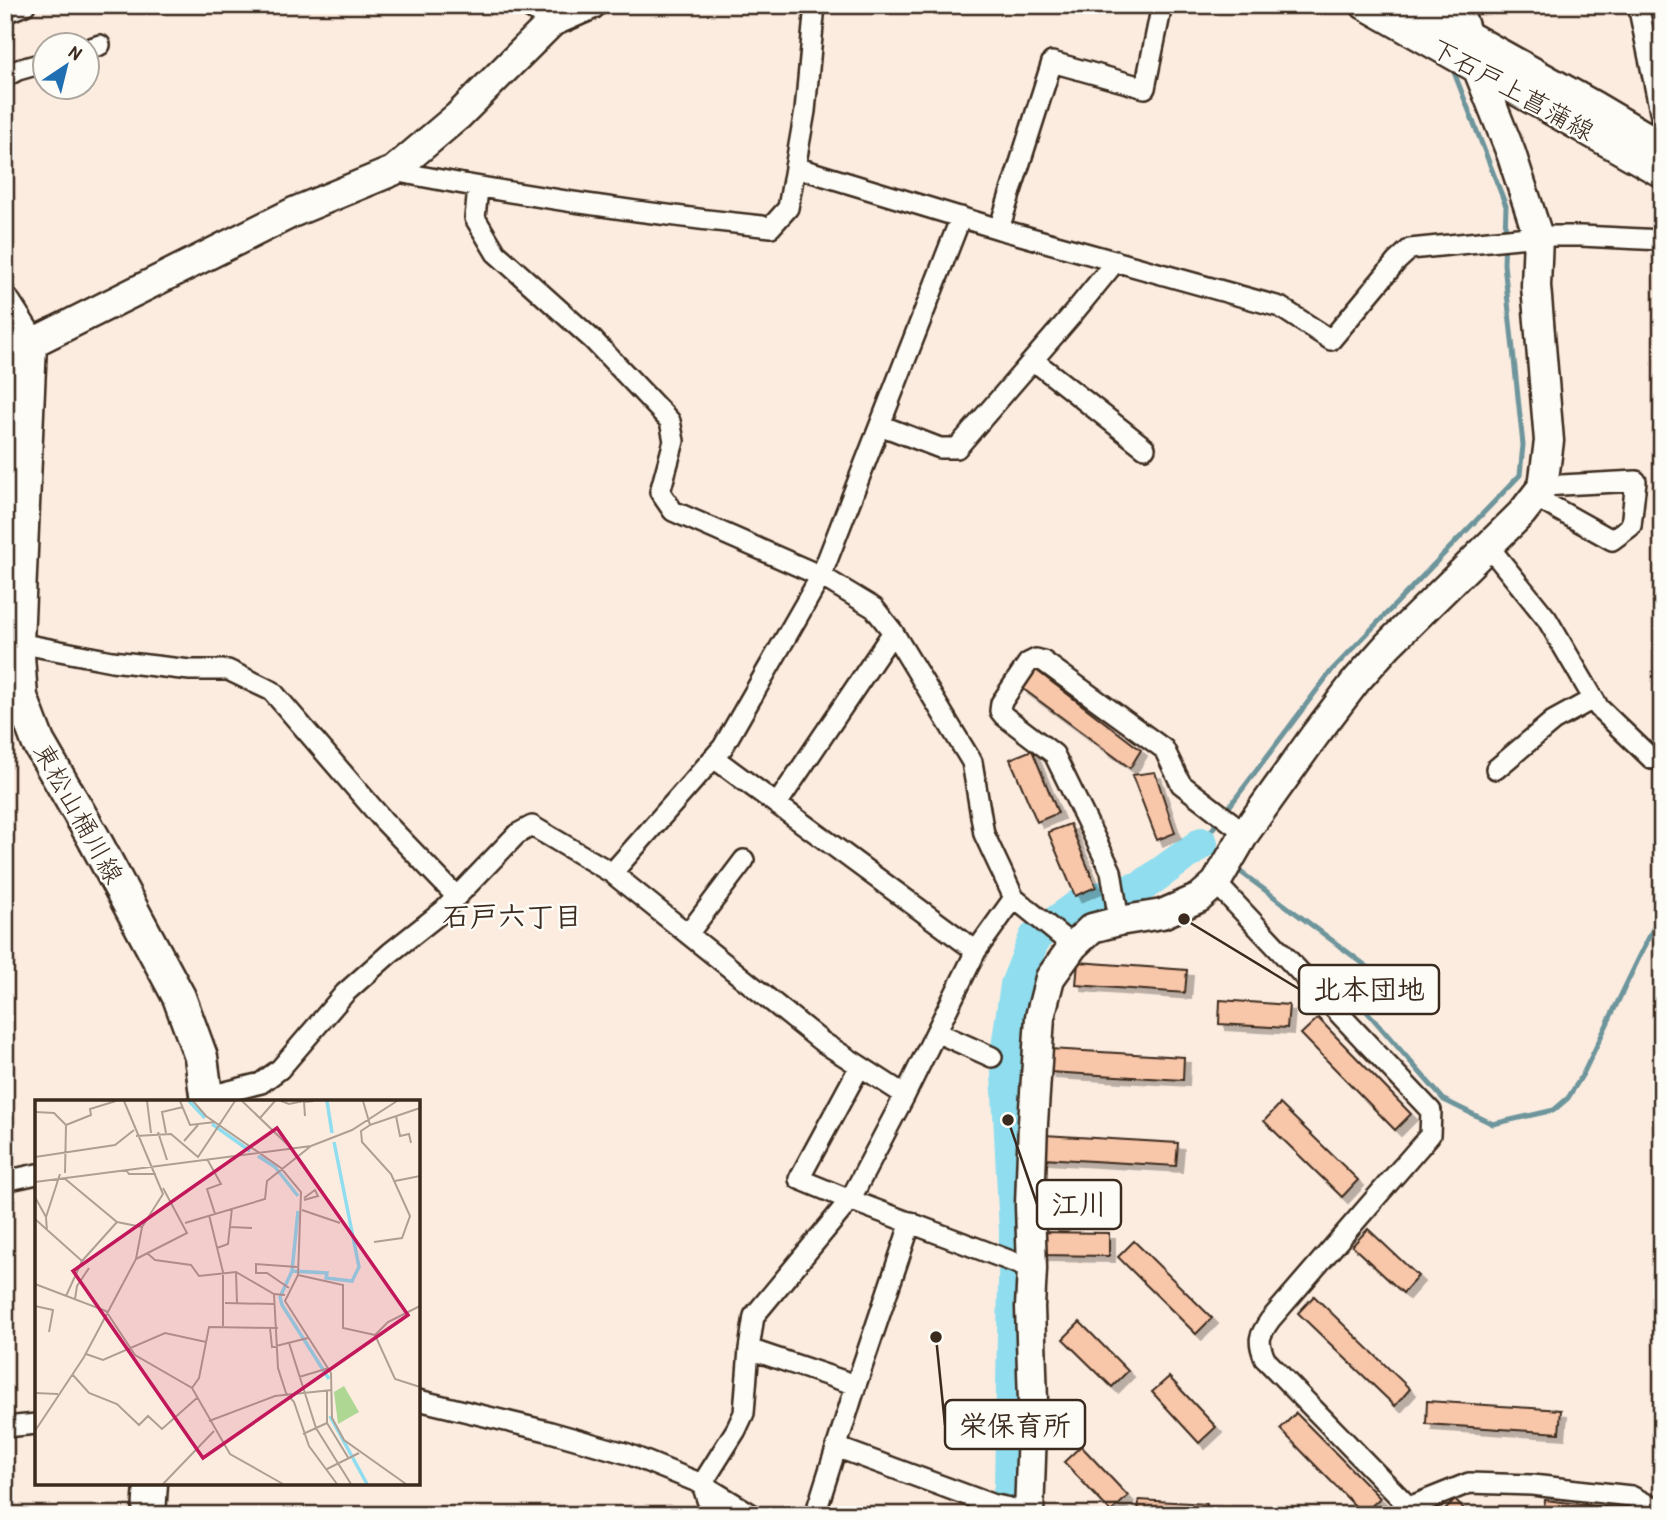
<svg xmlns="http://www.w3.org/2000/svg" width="1667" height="1520" viewBox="0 0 1667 1520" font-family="'Patrick Hand','Klee One',sans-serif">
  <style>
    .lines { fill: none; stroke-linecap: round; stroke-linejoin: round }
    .stream { stroke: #6d959b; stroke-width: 5 }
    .river { stroke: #8fddee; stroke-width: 32 }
    .building { fill: #f8c6a9; stroke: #3b2a1e; stroke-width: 2; filter: url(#shadow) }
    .street-casing { stroke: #3b2a1e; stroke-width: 24 }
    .secondary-casing { stroke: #3b2a1e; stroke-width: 33 }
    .primary-casing { stroke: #3b2a1e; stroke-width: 37 }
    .street { stroke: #fdfcf7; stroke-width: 19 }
    .secondary { stroke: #fdfcf7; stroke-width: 28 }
    .primary { stroke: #fdfcf7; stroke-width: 32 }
    .labels { text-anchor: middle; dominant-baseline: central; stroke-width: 5; stroke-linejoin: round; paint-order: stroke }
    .street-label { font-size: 26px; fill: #3b2a1e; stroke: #fdfcf7 }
    .neighbourhood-label { font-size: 28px; font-weight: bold; fill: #3b2a1e; stroke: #fdfcf7 }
    .inset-river { fill: none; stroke: #8fddee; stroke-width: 3.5 }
    .inset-road { fill: none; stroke: #af9e92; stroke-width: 2 }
    .view { fill: #c2185b; fill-opacity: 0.15; stroke: #c2185b; stroke-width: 3.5 }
    .inset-edge { fill: none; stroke: #3b2a1e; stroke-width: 3.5 }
    .leader { fill: none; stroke: #3b2a1e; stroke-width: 2.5 }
    .callout-dot { fill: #3b2a1e; stroke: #fdfcf7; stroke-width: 2.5 }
    .callout { fill: #fdfcf7; stroke: #3b2a1e; stroke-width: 2.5 }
    .callout-label { font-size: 28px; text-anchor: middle; font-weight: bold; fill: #3b2a1e }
  </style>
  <defs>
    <filter id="shadow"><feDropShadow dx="6" dy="6" stdDeviation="0" flood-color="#0004"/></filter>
  </defs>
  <rect width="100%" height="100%" fill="#fcece0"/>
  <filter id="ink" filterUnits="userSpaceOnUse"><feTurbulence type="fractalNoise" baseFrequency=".0143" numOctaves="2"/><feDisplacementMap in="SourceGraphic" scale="14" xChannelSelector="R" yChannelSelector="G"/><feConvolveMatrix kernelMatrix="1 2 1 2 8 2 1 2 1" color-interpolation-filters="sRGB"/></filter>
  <g filter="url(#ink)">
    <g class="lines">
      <path class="stream" d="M1220,857L1202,843L1332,670L1520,475L1523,445L1504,264L1506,206L1452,67
        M1234,867L1389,983L1363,1007L1444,1100L1493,1124L1554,1110L1568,1098L1583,1074L1662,910"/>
      <path class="river" d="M1005,1515L1010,1486L1015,1232L1006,1054L1016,985L1035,937L1083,902L1141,887L1202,843"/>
    </g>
    <path class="building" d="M1036,670L1141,750L1130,768L1022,688Z
      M1032,750L1058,813L1037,822L1010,759Z
      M1155,772L1175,833L1157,840L1132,775Z
      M1070,824L1096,887L1075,896L1048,832Z
      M1078,962L1187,970L1185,993L1076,985Z
      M1220,1000L1289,1005L1287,1028L1219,1024Z
      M1318,1018L1411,1114L1395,1130L1301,1034Z
      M1050,1049L1184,1057L1183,1080L1049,1072Z
      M1280,1104L1358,1180L1342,1197L1264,1121Z
      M1044,1135L1178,1143L1176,1166L1043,1158Z
      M1368,1229L1418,1276L1403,1293L1352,1246Z
      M1040,1232L1109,1233V1256L1040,1255Z
      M1134,1241L1212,1318L1196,1334L1118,1257Z
      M1314,1296L1410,1389L1395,1406L1298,1313Z
      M1080,1322L1128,1371L1112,1387L1063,1339Z
      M1169,1377L1216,1427L1199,1443L1152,1392Z
      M1427,1401L1561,1410L1559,1433L1426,1424Z
      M1296,1413L1380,1498L1363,1514L1280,1429Z
      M1081,1446L1128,1496L1111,1512L1064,1462Z
      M1139,1500L1207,1504V1515H1138Z
      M1455,1500L1469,1515H1440Z
      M1545,1500L1613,1508L1612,1515H1543Z"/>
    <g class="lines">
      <defs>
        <path id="street" d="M525,5L552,22
          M1638,5L1662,121
          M5,13L25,5
          M88,49L100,45
          M5,77L18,70L46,62
          M795,167L999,229L1280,307L1331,340L1396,262L1410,249L1538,236H1581L1662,240
          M393,171C517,195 645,214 771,227L788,208L805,111L815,5
          M478,188L475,218L496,253L593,340L670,421L674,441L660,492L673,511L821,576L874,608L893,632L972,762L984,834L1014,898L1073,946
          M999,229L1052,62L1145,88L1162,5
          M1033,360L1145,448
          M880,425L940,448H957L1071,316L1116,261
          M1535,497L1612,540L1631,526L1636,481L1543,486
          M1489,547L1547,619L1599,708L1652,759
          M8,641L112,661L190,670H228L272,691L383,820L457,897
          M714,758L976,951
          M1496,769L1553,721L1593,699
          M777,804L893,632
          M612,873L723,747L821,576L961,217
          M1216,883L1431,1111L1430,1135L1270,1320C1259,1336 1257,1340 1265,1359L1409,1507
          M1119,921L1111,871L1054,754L1004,716L1000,711L1001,703L1028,663L1036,659L1043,661L1164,749L1181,784L1245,833
          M688,934L744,860
          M936,1032L992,1057
          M860,1066L799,1179L850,1200L1032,1269
          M206,1097L261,1083L280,1069L345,993L390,953L443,911L517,834L532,826L612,873L821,1041L905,1095
          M5,1181L37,1174
          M749,1349L856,1385
          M418,1400L547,1431L628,1454L702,1484L753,1515
          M5,1427L37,1424
          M836,1447L991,1504L1029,1512
          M702,1484L736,1430L744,1413L749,1349L754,1316L850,1200L905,1095L976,951L1014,898
          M702,1484L708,1503L709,1515
          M815,1515L856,1385L911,1222
          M1406,1515L1409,1507L1469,1483L1532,1485L1631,1496L1662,1512"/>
        <path id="secondary" d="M1365,5L1662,173
          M1413,5L1596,107L1662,146
          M5,360L30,344L294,212L393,171L458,116L552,22L591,5
          M1029,1515L1033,1402L1030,1307L1032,1269L1030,1205L1033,1123L1040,1017L1050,978L1073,946L1092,928L1119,921L1162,914L1199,898L1216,883L1245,833L1315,735L1356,681L1388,645L1522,513L1543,486L1549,441L1536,286L1538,236L1511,153L1478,70L1457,5"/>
        <path id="primary" d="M5,305L30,344L17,642L21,697L38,742L93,837L179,997L201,1057L207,1102
          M149,1515L151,1483"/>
      </defs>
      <use href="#street" class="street-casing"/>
      <use href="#secondary" class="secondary-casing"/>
      <use href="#primary" class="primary-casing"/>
      <use href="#street" class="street"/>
      <use href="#secondary" class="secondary"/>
      <use href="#primary" class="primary"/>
    </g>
  </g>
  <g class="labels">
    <g class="street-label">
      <text transform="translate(1513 89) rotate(29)">下石戸上菖蒲線</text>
      <text transform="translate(79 813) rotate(61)">東松山桶川線</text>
    </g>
    <g class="neighbourhood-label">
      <text x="512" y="916">石戸六丁目</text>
    </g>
  </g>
  <g transform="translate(35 1100)">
    <rect width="385" height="385" fill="#fcece0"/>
    <path d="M309,286L324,312L303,324L299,292Z" fill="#aed794"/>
    <path class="inset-river" d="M154,1L170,18M292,1L297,33M177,24L215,51M223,56L240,67L263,96M263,111L257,171L292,173L291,178L317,181L324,167L299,42M257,171L245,197L247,205L294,279M295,316L332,384"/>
    <path class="inset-road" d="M112,1L116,33M145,1L155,25L180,22M158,1L171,16L246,68L266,92L263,175L250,201L296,273L297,318L309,340L371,384M207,1L255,47M246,1L254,4L269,1M328,1L335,25L385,8M0,12L19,13L31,25L30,73M270,16L269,2L279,1M361,16L365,36L374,34L376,43M225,18L240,1M31,25L56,15L55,9L81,1M335,25L326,31L327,42L356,74L375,116L367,138L339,142M123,32L132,60M131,33L127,12L148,7M101,36L136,34L163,57L200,1M149,41L163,25M0,57L80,45L99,30M172,59L186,84L172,89L180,114M91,70L94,74H121M29,78L82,122L107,127M360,81L385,76M0,82L276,46L317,30L362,1M0,97L11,117L12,131M269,100L283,96L280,90L269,98M267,110L305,123M174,115L188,172V226M11,117L25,74M0,119L47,161L31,196M150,123L230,99L232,81L276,46M195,127L217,128M182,148L193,144L197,108M112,153L120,160L156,165L164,176L201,172L239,194L250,195M101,159L152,133L128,88M47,161L82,122M201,172L202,203M263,175L308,185V228L340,235M0,184L71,211L100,255L157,288L195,354L248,384M254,188L232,173H221V164L262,167M239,194L243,268L251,293L259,302L274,346L302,384M40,199L42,186L54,168M190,203L239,204M0,206L18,210L14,232M385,206L353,222L340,235L360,279L385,287M235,228L237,247L273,238M254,243L281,328L316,384M51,254L68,260L130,233L171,242M37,274L54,293L82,304L104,325L113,316L127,329L163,297M264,277L294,268M157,288L164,278L174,227L243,228M292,290V323L314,359M0,293L23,294M174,321L240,296L297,290M0,331L49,257L101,159L107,127L128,94L89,1M268,334L292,323M292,369L324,353M128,384L179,331"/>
    <path class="view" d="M242,28L373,215L168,358L38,171Z"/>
    <rect width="385" height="385" class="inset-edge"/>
  </g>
  <path class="leader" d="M1184 919L1299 989M1008 1120L1037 1204M936 1337L945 1425"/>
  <g class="callout-dot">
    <circle cx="1184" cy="919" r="7"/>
    <circle cx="1008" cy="1120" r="7"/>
    <circle cx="936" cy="1337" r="7"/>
  </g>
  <g class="callout">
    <rect x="1299" y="965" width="140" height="49" rx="7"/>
    <rect x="1037" y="1180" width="84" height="49" rx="7"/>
    <rect x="945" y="1400" width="140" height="49" rx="7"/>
  </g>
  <g class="callout-label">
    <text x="1369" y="999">北本団地</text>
    <text x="1079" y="1214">江川</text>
    <text x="1015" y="1435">栄保育所</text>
  </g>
  <rect width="1667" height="1520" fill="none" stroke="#fdfcf7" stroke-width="28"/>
  <rect x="14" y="14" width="1639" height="1492" fill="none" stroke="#3b2a1e" stroke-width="2.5" filter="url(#ink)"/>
  <g transform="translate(66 66) rotate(35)"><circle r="33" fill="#fdfcf7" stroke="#afa8a0" stroke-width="2"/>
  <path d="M0-5L12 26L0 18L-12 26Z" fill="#1f6fb2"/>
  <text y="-10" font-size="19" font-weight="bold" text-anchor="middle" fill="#3b2a1e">N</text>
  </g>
</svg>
